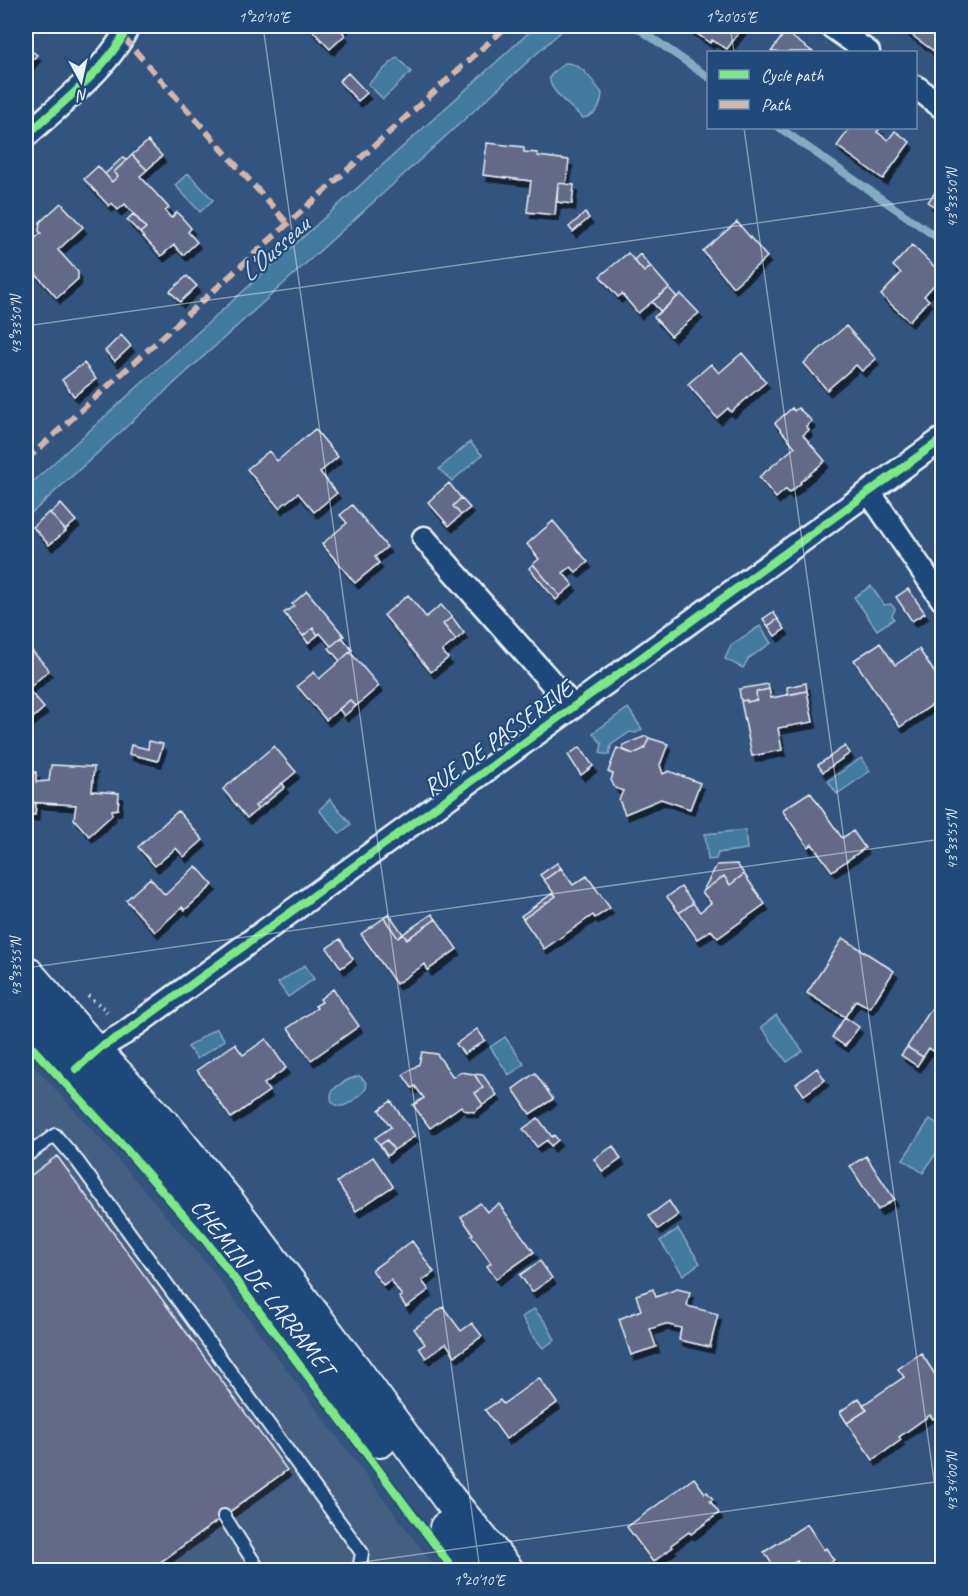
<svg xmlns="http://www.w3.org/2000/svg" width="968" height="1596" viewBox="0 0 968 1596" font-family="Caveat,sans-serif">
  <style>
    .built { fill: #445e83 }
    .water { fill: #437aa0; stroke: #85aac3; stroke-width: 1.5 }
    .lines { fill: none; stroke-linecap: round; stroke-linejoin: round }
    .stream { stroke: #85aac3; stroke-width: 8 }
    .building { fill: #636b88; stroke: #e8f1f8; stroke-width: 1.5; filter: url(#shadow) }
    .service-casing { stroke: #e8f1f8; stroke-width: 16 }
    .minor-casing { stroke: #e8f1f8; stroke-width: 27 }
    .secondary-casing { stroke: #e8f1f8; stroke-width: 36 }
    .path { stroke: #e8f1f8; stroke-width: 4; stroke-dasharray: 1.5 4.5; stroke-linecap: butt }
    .service { stroke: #1f4a7a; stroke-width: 12 }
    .minor { stroke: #1f4a7a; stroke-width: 22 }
    .secondary { stroke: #1f4a7a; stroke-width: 32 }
    .quiet { stroke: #d1b7ad; stroke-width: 6; stroke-dasharray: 12 6; stroke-linecap: butt }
    .cycleway-casing { stroke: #1f4a7a; stroke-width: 11 }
    .cycleway { stroke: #7ce984; stroke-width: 8 }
    .ticks { fill: none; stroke: #e8f1f8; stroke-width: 1.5; stroke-opacity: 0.45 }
    .labels { text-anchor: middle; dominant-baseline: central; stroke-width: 4.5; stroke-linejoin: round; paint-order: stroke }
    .street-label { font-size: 24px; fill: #e8f1f8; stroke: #1f4a7a }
    .water-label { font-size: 26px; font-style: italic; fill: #cfdfeb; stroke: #1f4a7a }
    .neatline { fill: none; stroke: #e8f1f8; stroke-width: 2 }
    .ticks-label { font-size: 15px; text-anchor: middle; fill: #e8f1f8 }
  </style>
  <defs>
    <filter id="shadow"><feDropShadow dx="3.5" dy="6" stdDeviation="0" flood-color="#0009"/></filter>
  </defs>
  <rect width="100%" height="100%" fill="#33547e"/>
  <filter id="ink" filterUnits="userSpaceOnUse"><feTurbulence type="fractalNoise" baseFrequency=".0167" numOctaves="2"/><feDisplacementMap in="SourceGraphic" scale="12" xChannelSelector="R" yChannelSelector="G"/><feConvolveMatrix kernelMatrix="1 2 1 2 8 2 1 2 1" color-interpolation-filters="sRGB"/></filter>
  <g filter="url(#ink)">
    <path class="built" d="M26,1057L105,1144L212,1270L437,1570H26Z"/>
    <path class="water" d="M536,26H567L26,518V488Z
      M397,57L411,72L383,99L368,84Z
      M565,63C581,62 592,81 602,93C601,106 597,115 583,118C575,111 546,88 550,77C552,72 561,67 565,63Z
      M188,173L213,200L200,212L175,185Z
      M470,442L482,455L452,481L439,469Z
      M871,586L884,605L891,604L895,609L892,616L894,619L877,630L854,597Z
      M760,626L771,643L748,659L743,668L725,659L731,645Z
      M628,708L642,729L636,733L630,732L611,745L609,755L600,753L602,744L593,733Z
      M861,758L870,771L837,794L828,781Z
      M330,799L351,824L340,834L319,810Z
      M745,830L747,849L718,853L716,859L708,860L705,834Z
      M305,965L314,979L288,997L278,983Z
      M776,1015L803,1051L787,1062L761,1027Z
      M216,1028L225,1040L197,1059L188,1047Z
      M505,1037L524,1064L509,1075L490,1047Z
      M359,1076C373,1085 365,1092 355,1099C351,1102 346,1106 341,1106C337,1106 335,1105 332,1102C331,1098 330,1095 332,1092C336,1085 352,1077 359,1076Z
      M930,1119L942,1127V1144L923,1173L903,1159Z
      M678,1229L700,1263L683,1275L660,1241Z
      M534,1309L546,1323L555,1340L543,1348L531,1333L522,1317Z"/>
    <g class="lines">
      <path class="stream" d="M635,26L708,77
        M780,128L942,241"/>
    </g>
    <path class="building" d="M308,26H345L341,30L345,35L330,49Z
      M686,26H744L727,49L712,40L710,43Z
      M911,26H942V57L906,31Z
      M785,32L813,52H771Z
      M26,47L37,55L28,66L26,64Z
      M348,73L367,93L358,101L339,81Z
      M850,128H880L877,132L888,140L895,131L910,142L883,179L837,146Z
      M148,141L162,156L147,170L132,155Z
      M487,143L524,147V152L538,153V156L569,160L566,184L558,183L555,215L527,212L531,181L483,175Z
      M132,155L147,170L140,176L169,208L165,211L171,218L177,212L191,228L188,232L197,242L183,255L174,245L161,256L140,233L146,228L125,204L118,210L112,203L109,206L84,179L98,166L112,182L118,176L114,172Z
      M123,157L126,161L114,172L118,176L112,182L105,174Z
      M558,183L574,185L572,204L557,202Z
      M942,183V212L928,202Z
      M61,203L83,227L58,250L78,272V279L57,298L26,263V233L32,241L41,233L39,231L40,222Z
      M585,213L589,218L573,232L569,227Z
      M133,214L146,228L140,233L127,220Z
      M737,222L767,257L733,287L703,251Z
      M912,245L942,274V276L924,296L929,300L909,321L881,295L901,273L893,266Z
      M628,253L644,272L651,267L669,288L638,313L622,294L618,297L600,276Z
      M640,254L651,267L644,272L634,260Z
      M187,276L197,286L180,302L170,291Z
      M669,288L677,297L661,312L652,302Z
      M681,294L699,313L671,336L654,317Z
      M846,326L876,359L862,371L856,365L827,390L804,363Z
      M121,335L131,346L115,361L105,351Z
      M742,353L766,382L731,412L728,408L717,418L688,384L711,364L719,373Z
      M84,363L96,379L74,396L62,380Z
      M792,408L794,411L798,408L812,421L806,426L809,430L803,435L825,461L800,482L801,483L789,493L786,489L776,498L759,477L795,447L775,423Z
      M315,429L338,457L320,472L337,493L314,512L298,493L279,508L247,469L269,451L277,461Z
      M449,483L461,498L453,506L461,515L449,526L428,502Z
      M461,498L470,508L461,515L453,506Z
      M61,504L76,521L65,530L50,513Z
      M352,505L387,547L375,557L379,563L355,583L322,544L347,523L340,515Z
      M49,512L66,531L49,545L33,527Z
      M553,521L588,562L576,572L571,567L563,573L573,585L560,596L533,564L539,559L527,544Z
      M533,564L560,596L556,600L529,568Z
      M908,589L925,613L912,621L896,597Z
      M307,591L344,636L331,646L320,633L318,635L313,628L303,636L284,613L294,606L292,604Z
      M408,595L426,617L441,605L452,617L443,624L456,640L442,651L448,658L431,672L384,615Z
      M773,612L778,619L768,626L763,619Z
      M452,617L464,633L456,640L443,624Z
      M778,619L785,629L775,636L768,626Z
      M313,628L318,635L308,643L303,636Z
      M342,637L352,650L340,661L329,648Z
      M880,643L895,665L919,649L942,684V698L900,727L854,660Z
      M26,644L49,670L28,689L44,708L26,724Z
      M350,652L379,686L356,706L350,700L326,720L297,686L314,672L319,679Z
      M806,683L807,691L788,695L787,687Z
      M768,684L769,689L756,692L757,700L747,702V700L741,701L739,689Z
      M769,689L771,698L807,691L813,722L778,728L782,750L752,756L741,701L747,700V702L757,700L756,692Z
      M350,700L356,706L344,716L339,709Z
      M646,736L649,738L644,749L633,754L622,749L623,745Z
      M649,738L668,744L660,765L663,774L669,771L700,783L690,809L661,799L625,814L619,800L623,791L615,788L611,780L613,774L608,772L617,748L633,754L644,749Z
      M149,741L163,744L158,761L129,754L131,745L148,749Z
      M274,746L296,772L255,806L258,809L247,818L223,789Z
      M845,746L850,753L823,772L818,765Z
      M580,747L593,766L581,775L568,755Z
      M51,765L94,767L92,791L119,793L118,809L112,810V815L89,836L74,819L76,805L26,802V772H36V782L49,781Z
      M282,783L285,787L258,809L255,806Z
      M810,792L842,838L853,831L865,848L832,871L812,844L808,847L782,810Z
      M26,802L36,803L35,815H26Z
      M178,811L203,840L184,857L176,848L155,866L138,847Z
      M557,863L561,868L544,880L540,875Z
      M737,864L744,874L730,885L724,876L702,892L717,865Z
      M196,866L213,885L185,910L182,907L155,932L126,900L150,878L165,895Z
      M561,868L573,885L587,876L610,908L595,918L593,915L544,949L523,919L556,896L544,880Z
      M744,874L765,904L718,938L711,930L697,939L679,913L693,903L700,912L711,903L702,892L724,876L730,885Z
      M681,887L693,903L679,913L667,897Z
      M553,893L556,896L523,919L521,916Z
      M389,914L403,934L398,938L384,918Z
      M432,914L436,919L407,939L403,934Z
      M384,918L398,938L403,934L407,939L436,919L457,949L428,970L425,964L396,984L361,934Z
      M843,938L894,971L870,1008L856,1000L845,1017L807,993Z
      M340,939L353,959L341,968L327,948Z
      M333,989L359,1026L311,1060L288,1028L317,1008L315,1006L322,1002L320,999Z
      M935,1003L942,1008V1057L929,1048L923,1057L907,1047Z
      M845,1017L859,1027L845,1046L832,1037Z
      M477,1029L485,1040L464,1054L456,1044Z
      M266,1039L286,1068L264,1084L269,1091L231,1118L197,1070L235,1044L243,1055Z
      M907,1047L923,1057L917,1066L901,1055Z
      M422,1052L437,1054L453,1077L460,1072L474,1074L483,1088L475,1093L483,1105L474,1112L464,1110L461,1106L430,1128L413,1105L424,1098L415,1086L412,1088L403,1075L419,1064Z
      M817,1068L825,1080L804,1095L796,1084Z
      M535,1073L553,1099L530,1114L513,1089Z
      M474,1074L483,1075L497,1095L483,1105L475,1093L483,1088Z
      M391,1101L415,1136L394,1150L387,1140L380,1145L375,1138L391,1127L379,1110Z
      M538,1118L552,1137L554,1135L558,1140L551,1146L547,1140L537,1147L523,1129Z
      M387,1140L394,1150L387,1156L380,1145Z
      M613,1146L621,1159L603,1172L594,1159Z
      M57,1156L287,1470L158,1564L163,1570H26V1179Z
      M866,1156L894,1199L878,1210L850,1166Z
      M373,1157L393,1186L356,1211L337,1182Z
      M669,1201L678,1215L658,1229L649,1216Z
      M480,1203L487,1212L499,1204L534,1252L496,1279L487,1266L491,1263L471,1235L473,1234L461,1217Z
      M412,1241L434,1272L422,1281L429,1290L406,1307L399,1297L402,1296L391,1280L383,1285L372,1270Z
      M540,1261L552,1278L532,1292L520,1275Z
      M653,1289L656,1297L677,1289L690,1292L687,1306L718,1314L710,1347L679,1340L681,1328L665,1324L650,1329L656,1347L631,1355L619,1319L641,1310L636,1295Z
      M443,1307L461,1331L472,1323L482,1336L455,1356L446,1343L426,1358L419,1348L425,1344L414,1329Z
      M921,1353L942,1385V1412L933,1419L930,1415L899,1437L901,1440L873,1460L847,1423L867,1410L863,1405L904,1377L898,1369Z
      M539,1378L557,1403L506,1439L485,1410L500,1400L503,1404Z
      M859,1398L867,1410L847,1423L840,1412Z
      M694,1478L705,1493L707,1492L713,1499L710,1501L719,1513L691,1534L689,1532L671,1545L673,1547L653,1562L627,1527Z
      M807,1524L824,1550L826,1548L834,1560L818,1570H804L797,1561L792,1564L794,1567L789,1570H776L764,1552Z"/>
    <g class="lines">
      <defs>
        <path id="service" d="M26,1156L55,1135L78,1162L362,1553L359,1570
          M224,1516L259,1570"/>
        <path id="minor" d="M831,26L868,52
          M916,87L942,107
          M26,136C58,106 111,66 128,26
          M869,492L942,599
          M424,538L573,707
          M84,1062L101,1047L123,1034L942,439"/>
        <path id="secondary" d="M26,972L96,1052L166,1127L228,1202L356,1371L449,1499L507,1570
          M26,1012L215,1225L287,1316L380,1441
          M446,1528L478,1570"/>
      </defs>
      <use href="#service" class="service-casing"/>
      <use href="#minor" class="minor-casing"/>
      <use href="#secondary" class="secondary-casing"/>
      <path class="path" d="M88,996L105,1009L109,1015"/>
      <use href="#service" class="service"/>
      <use href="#minor" class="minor"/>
      <use href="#secondary" class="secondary"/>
      <path class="quiet" d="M123,37L287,223
        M26,460L507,26"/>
      <defs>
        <path id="cycleway" d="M26,136C58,106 111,66 128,26
          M26,1041L124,1147L206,1241L454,1570
          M76,1069L101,1047L123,1034L942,439"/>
      </defs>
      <use href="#cycleway" class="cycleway-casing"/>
      <use href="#cycleway" class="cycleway"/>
    </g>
  </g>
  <path class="ticks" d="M263,26L480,1570M730,26L734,52M744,128L942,1537M26,326L942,197M26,968L942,839M306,1570L942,1481"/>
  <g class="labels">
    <g class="street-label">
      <text transform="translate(498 738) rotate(-36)">RUE DE PASSERIVE</text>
      <text transform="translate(263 1287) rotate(52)">CHEMIN DE LARRAMET</text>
    </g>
    <g class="water-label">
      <text transform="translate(274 249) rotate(-42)">L'Ousseau</text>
    </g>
  </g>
  <rect width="968" height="1596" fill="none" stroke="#1f4a7a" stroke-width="66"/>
  <rect x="707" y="51" width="210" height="78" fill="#1f4a7a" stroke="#6f8dac" stroke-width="1.5"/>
  <rect x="719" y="70" width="30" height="9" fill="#7ce984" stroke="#6f8dac" stroke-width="1.5"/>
  <text x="761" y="81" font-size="18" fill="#e8f1f8">Cycle path</text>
  <rect x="719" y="100" width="30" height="9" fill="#d1b7ad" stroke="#6f8dac" stroke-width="1.5"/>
  <text x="761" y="111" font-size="18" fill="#e8f1f8">Path</text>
  <g transform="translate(81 81) rotate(172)" stroke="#1f4a7a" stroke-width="4.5" paint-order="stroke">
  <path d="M0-4.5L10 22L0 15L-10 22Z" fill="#e8f1f8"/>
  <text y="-9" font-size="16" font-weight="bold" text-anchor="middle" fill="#e8f1f8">N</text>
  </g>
  <rect x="33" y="33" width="902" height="1530" class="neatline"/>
  <g class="ticks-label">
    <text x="264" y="22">1°20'10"E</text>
    <text x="731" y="22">1°20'05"E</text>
    <text transform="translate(952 198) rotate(-90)" y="5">43°33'50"N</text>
    <text transform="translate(16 325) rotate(-90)" y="5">43°33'50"N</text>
    <text transform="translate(952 840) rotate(-90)" y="5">43°33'55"N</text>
    <text transform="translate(16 967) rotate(-90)" y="5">43°33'55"N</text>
    <text transform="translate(952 1482) rotate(-90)" y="5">43°34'00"N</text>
    <text x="479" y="1585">1°20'10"E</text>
  </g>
</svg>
